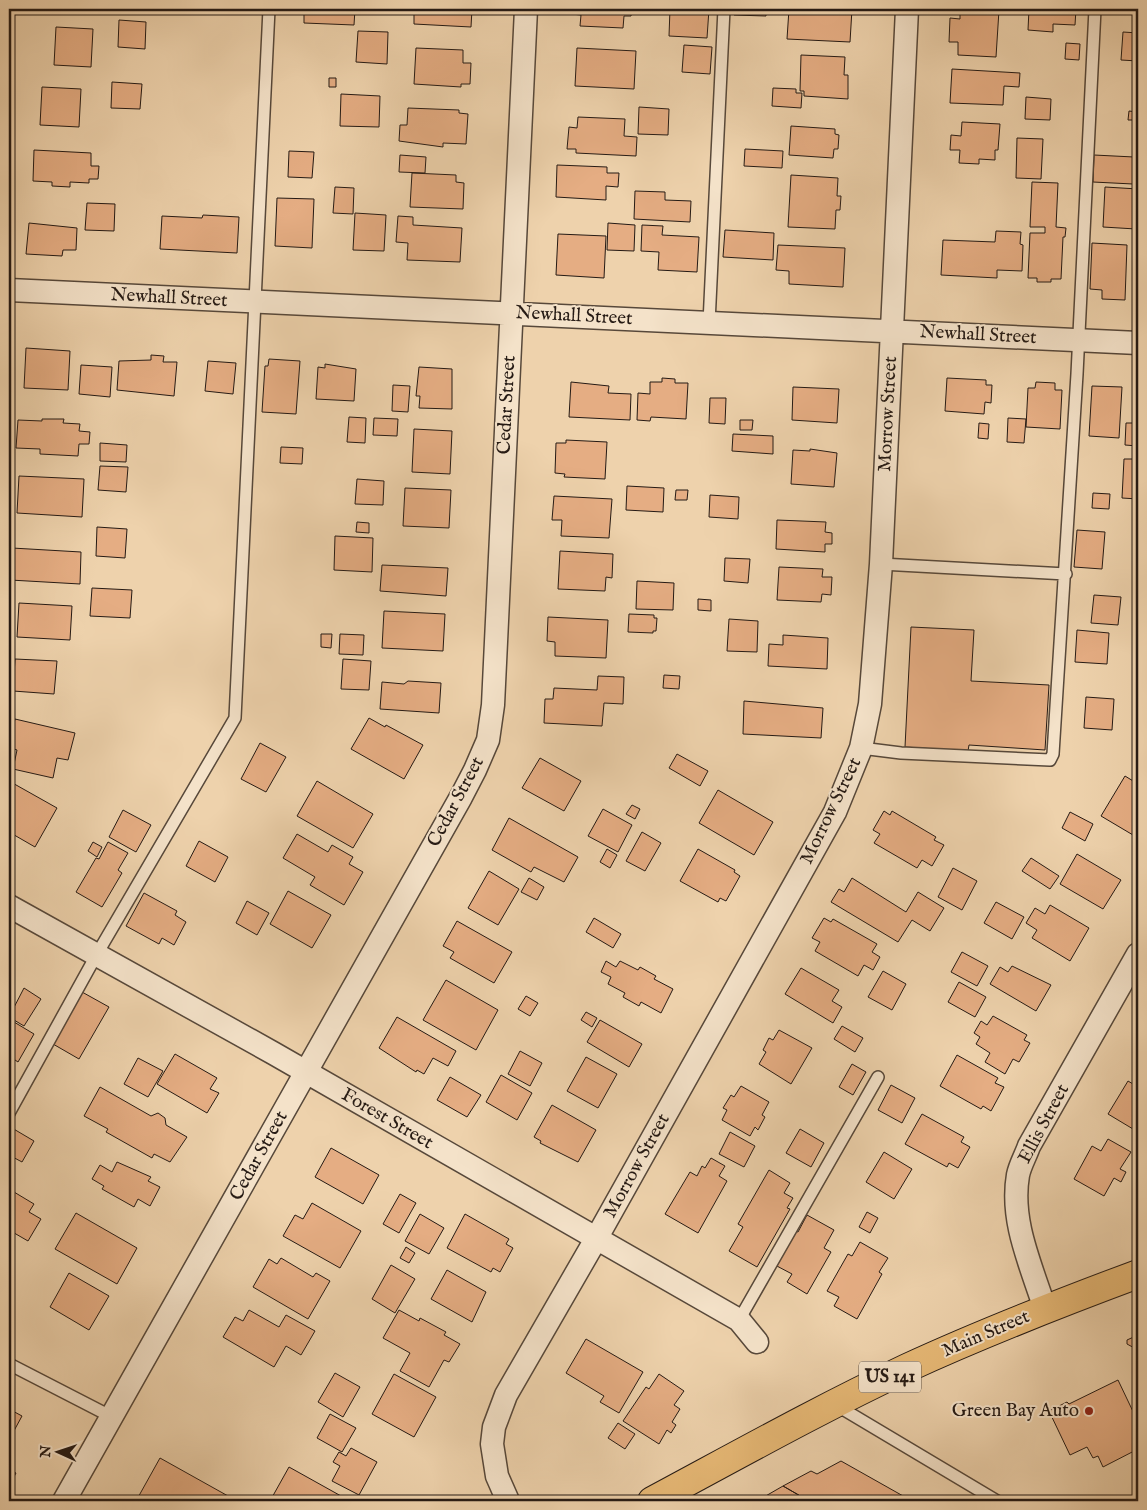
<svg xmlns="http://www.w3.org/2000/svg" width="1147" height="1510" viewBox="0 0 1147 1510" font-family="'IM FELL English',serif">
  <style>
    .building { fill: #e5ad83; stroke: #251a14 }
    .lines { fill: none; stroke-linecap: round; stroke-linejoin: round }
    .service-casing { stroke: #57483a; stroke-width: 14 }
    .minor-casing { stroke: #57483a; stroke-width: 25 }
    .primary-casing { stroke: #251a14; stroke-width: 30 }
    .service { stroke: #f4e2c9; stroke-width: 11 }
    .minor { stroke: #f4e2c9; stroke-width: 22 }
    .primary { stroke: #e7b976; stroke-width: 28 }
    .poi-dot { fill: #8f2418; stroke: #f4e2c9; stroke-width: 2 }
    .labels { text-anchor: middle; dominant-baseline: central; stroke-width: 4; stroke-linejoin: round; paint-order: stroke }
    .shield { fill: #f4e2c9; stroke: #63564a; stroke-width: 1 }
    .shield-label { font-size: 18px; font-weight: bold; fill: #251a14 }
    .street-label { font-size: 19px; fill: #251a14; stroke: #f4e2c9 }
    .poi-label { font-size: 19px; fill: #251a14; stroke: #f4e2c9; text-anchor: end }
  </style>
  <rect width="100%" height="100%" fill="#eed2ac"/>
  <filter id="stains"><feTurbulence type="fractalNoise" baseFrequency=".004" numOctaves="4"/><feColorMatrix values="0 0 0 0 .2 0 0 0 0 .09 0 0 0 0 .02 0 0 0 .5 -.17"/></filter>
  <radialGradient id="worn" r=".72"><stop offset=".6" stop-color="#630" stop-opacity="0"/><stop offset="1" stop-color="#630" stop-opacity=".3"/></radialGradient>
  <path class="building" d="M58,9H119V12Z
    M304,9H355L354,25L304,23Z
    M414,9H472L471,27L414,24Z
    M572,9H632L631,16H624L623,28L580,26L581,15L571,14Z
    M670,9H709L707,38L669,36Z
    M734,9H766V16L734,15Z
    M789,9H852L850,42L787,39Z
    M960,9L999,10L996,57L958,55V42H949L950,18L960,19Z
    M1029,9H1076L1075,25L1053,24V32L1028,30Z
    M119,20L146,22L145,49L118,47Z
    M56,27L93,29L91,67L54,65Z
    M358,31L388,32L387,64L356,62Z
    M1123,32L1138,33V61L1121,60Z
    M1066,43L1080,44L1079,60L1065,59Z
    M684,45L712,47L710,74L682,72Z
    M416,48L463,50V63H471L470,84H461V87L414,84Z
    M577,48L636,51L634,89L575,86Z
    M801,55L845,57L844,75H848V99L804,96V91H800Z
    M952,69L1020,73L1019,87L1004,86L1003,105L950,103Z
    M329,78H336V87H329Z
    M112,82L142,84L140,109L111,108Z
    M42,87L81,89L79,127L40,125Z
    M773,88L796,89V93H802L801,108L772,106Z
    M341,94L380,96L379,127L340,126Z
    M1026,97L1051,99L1050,120L1025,119Z
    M639,107L669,109L668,135L638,134Z
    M408,108L459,110V113L468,114L466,144L443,143V147L399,141L400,125H407Z
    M1129,111L1137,112L1136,120H1128Z
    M578,117L625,119L624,136L637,137L636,156L576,153V149H567L569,127L577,128Z
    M962,122L1000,124L998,150H995V160L979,159V164L959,163L960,150H950L951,135L961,136Z
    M791,126L835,129V134L839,135L838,149H834L833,158L789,155Z
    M1017,138L1043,139L1041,179L1016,178Z
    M745,149L783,151L782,168L744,166Z
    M34,150L91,153V166H99L98,179H89V183L70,182V187L52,186V182L33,181Z
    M289,151L314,152L312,178L288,177Z
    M400,155L426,157L425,173L399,172Z
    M1094,155L1134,157L1133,184L1093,182Z
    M557,165L607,167V173H619L618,187L606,186V200L556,197Z
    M412,173L456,175V182L464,183L463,209L410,207Z
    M791,175L838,178L837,196H841L840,210H836L835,229L788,227Z
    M1032,182L1058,183L1056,227L1066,228L1065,237H1063L1061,279H1051V282H1037V278H1028L1030,233H1045V227H1030Z
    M335,187L354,188L353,214L333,213Z
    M1105,187L1138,189L1136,229L1103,227Z
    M635,191L665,192V200L691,201L690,222L634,219Z
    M277,198L314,199L312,248L275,246Z
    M87,203L115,204L114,231L85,230Z
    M355,213L386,215L384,251L353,250Z
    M203,215L239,217L237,253L160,249L162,216L202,218Z
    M398,216L413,217V225L462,228L460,262L407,260L408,243L396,242Z
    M29,223L77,228L76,250H63L62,256L26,254Z
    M608,223L635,225L634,251L607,250Z
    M642,225L663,226L662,235L699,237L697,272L658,270L659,252L641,251Z
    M725,230L774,233L773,260L723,257Z
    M996,231L1021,232L1020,244L1023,245L1022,271L997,270V278L941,275L943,240L995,242Z
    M558,234L606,236L604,278L556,275Z
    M1092,243L1127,245L1125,300L1102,299V290L1090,289Z
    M778,245L845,248L843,287L789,284V271L776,270Z
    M26,348L70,351L68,390L24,388Z
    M151,355L164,356L163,362H177L174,396L117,390L119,361L151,360Z
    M269,359L300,361L296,414L262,412L265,366H268Z
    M208,361L236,363L233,394L205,391Z
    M325,364L356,369L354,401L316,399L318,367L325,368Z
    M81,365L112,367L110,397L79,394Z
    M419,367L452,369V409L419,408L420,396H416Z
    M662,378L675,379V383H688L686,419L651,417L650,421L637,420L638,393L650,394V382H662Z
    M947,378L986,380V385H992L991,403L985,402L984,414L945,411Z
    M571,382L609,386L608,393L631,394L630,420L569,417Z
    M1036,382L1055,383V390H1062L1060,429L1026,427L1028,388H1035Z
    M393,385L410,386L408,412L392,411Z
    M1092,386L1122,387L1119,438L1089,436Z
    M793,387L839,389L837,423L792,420Z
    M710,398H726L725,424L709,423Z
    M349,417L366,418L365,443L347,442Z
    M374,418L398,419L397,436L373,435Z
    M1008,418L1026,419L1024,443L1007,442Z
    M42,419H64L63,423L80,424L79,431L90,432L89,444H79L78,456L40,454V449L16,448L18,420L42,421Z
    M740,420H753L752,430H740Z
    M979,423L989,424L988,439L978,438Z
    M1126,423H1138V446L1125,445Z
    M414,429L452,431L450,474L412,472Z
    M733,434L773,436V454L732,451Z
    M566,440L607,442L605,479L564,477L565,474L555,473L556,443H566Z
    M100,443L127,445L126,462L100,461Z
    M281,447L303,448L302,464L280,463Z
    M810,449L837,453L834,487L791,484L793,450L810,451Z
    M1124,459H1138V499L1122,498Z
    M100,466L128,467L126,492L98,490Z
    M19,476L84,479L82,517L17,513Z
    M357,479L384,481L383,505L355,504Z
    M627,486L664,488L663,512L626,510Z
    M405,488L451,490L449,528L403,526Z
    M676,490H688L687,500H675Z
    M1093,493L1110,494L1109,509L1092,508Z
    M710,495L739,497L738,519L709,517Z
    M554,496L612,499L609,538L561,536L562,520H552Z
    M777,520L826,522L825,532L832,533V544H825V552L776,549Z
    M357,522L369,523V533L356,532Z
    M97,527L127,529L125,558L96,556Z
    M1077,530L1105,532L1102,569L1074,567Z
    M335,536L373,538L372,572L334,570Z
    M12,548L81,552L80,584L10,580Z
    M560,551L613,554L612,578L606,577L605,591L558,589Z
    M725,558L750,559L748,583L724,581Z
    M382,565L448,568L446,596L380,591Z
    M779,567L823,569L822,577H832L831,595L822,594L821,602L777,600Z
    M637,581L674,583L673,610L636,609Z
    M92,588L132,590L130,618L90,616Z
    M1094,595L1121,597L1118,625L1091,623Z
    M698,599L711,600V611L698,610Z
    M19,603L72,606L70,640L17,637Z
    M384,611L445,614L443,651L382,648Z
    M629,614L654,615V618H657L656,631H653V633L628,632Z
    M548,617L608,620L606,658L555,656V642L547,641Z
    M729,619L758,621L757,652L727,651Z
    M911,627L974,630L971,681L1049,685L1045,750L969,745L968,751L905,747Z
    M1077,630L1109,633L1107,664L1075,662Z
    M321,634H332L331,648L321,647Z
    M340,634L364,635L363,655L339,654Z
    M783,635L828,638L827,669L768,666L769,644L783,645Z
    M15,659L57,661L54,694L13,691Z
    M343,659L371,661L369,690L341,689Z
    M664,675L680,676L679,689L663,688Z
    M598,676L624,677L623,704L604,703L602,726L544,723L545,699H553L554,688L597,690Z
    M408,681L441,683L439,713L380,709L382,682L404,684Z
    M1086,697L1114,699L1112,730L1084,728Z
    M744,701L823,708L821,738L743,734Z
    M369,718L385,727L386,725L423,745L404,779L351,749Z
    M15,719L75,733L68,760L57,758L53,778L13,769L17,750L9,747Z
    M260,743L286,757L266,792L241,779Z
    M677,754L708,771L700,786L669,768Z
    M540,758L581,781L564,811L522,788Z
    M1125,776L1138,784V827L1133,835L1101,816Z
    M9,781L57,808L35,847L9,832Z
    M317,781L373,814L353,848L297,816Z
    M718,790L773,822L754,855L699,823Z
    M632,805L640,809L635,819L626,814Z
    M603,809L632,825L618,852L588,836Z
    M123,810L151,825L136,852L109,837Z
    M884,811L890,815L892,811L936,837L934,840L944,845L932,866L922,860L917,868L874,843L880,834L873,830Z
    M1070,812L1093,824L1085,841L1062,828Z
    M509,818L578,857L564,882L534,867L531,872L492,850Z
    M642,832L661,843L645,871L626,861Z
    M297,834L328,852L332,845L353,857L349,864L363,872L344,905L310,885L315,877L283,858Z
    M199,841L228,857L215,882L186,866Z
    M93,842L102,847L97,857L88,851Z
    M108,842L128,853L118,870L122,873L102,907L76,892L96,858L99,859Z
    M607,849L617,855L610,868L600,862Z
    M698,849L735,870L734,872L740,876L726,901L720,898L718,902L680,881Z
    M1077,854L1121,880L1103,909L1060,884Z
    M1031,858L1059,876L1050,889L1022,871Z
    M953,868L977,881L962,910L938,897Z
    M489,871L519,889L498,925L468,908Z
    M529,878L544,887L537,900L521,892Z
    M852,878L906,912L918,892L944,908L930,931L912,920L898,942L831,902L839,889L844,892Z
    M288,891L331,915L312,948L270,924Z
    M144,893L177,911L175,915L186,922L174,945L162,938L159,944L126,926Z
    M247,901L269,913L257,935L236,923Z
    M996,902L1024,917L1012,939L984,923Z
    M1050,905L1089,928L1070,961L1032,938L1037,930L1026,923L1035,908L1045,914Z
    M594,918L621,934L613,948L586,932Z
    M824,918L831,922L833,919L877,944L872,952L880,957L873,970L864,965L858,976L815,951L820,942L812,938Z
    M457,921L512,952L494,983L450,958L454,952L443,946Z
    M962,952L988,966L977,986L951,972Z
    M606,961L616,967L620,961L638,970L640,967L656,976L654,979L673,989L661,1013L641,1002L639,1006L623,997L625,993L608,984L611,977L601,972Z
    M1012,966L1051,985L1036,1011L990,984L1000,967L1008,972Z
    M801,968L839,990L832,1001L842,1007L833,1023L785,994Z
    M883,971L906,984L892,1010L868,997Z
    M446,980L498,1010L476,1050L423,1020Z
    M959,982L986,997L975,1017L948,1002Z
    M24,988L41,999L24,1026L9,1017Z
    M82,992L109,1007L79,1059L53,1044Z
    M526,996L538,1003L530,1016L518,1009Z
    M586,1012L597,1018L592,1027L581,1020Z
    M993,1016L1027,1035L1024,1040L1030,1043L1019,1062L1013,1059L1005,1074L985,1062L990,1053L976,1044L980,1037L974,1033L981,1021L987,1025Z
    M397,1017L456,1051L448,1066L433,1058L424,1074L417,1070L416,1072L379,1048Z
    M9,1019L34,1034L18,1062L9,1056Z
    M600,1020L642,1044L629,1067L587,1042Z
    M842,1026L863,1038L855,1052L834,1039Z
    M779,1030L812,1048L791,1084L759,1064L766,1052L763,1050L769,1038L773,1040Z
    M520,1051L542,1063L530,1086L508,1074Z
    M175,1054L217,1078L210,1089L219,1093L207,1113L157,1084Z
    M957,1055L998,1078L995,1083L1004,1087L991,1111L983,1106L981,1109L940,1086Z
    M586,1057L617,1074L598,1108L567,1091Z
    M138,1058L163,1071L148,1097L124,1084Z
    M852,1064L866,1072L853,1095L839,1087Z
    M501,1075L532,1093L517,1120L486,1102Z
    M450,1077L481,1095L467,1117L437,1100Z
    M1128,1081L1138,1087V1132L1108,1114Z
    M891,1085L915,1098L902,1123L878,1110Z
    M741,1086L769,1102L762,1115L765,1117L758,1130L755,1127L750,1136L722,1120L727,1110L723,1108L731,1095L734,1097Z
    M100,1087L151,1116L158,1113L165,1118L166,1125L187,1137L170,1162L154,1154L152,1158L106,1132L108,1129L84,1116Z
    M552,1105L596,1130L578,1162L540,1143L541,1141L534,1137Z
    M922,1114L964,1137L961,1142L970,1147L958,1168L949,1163L947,1167L905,1144Z
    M12,1128L34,1141L22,1162L9,1155V1135Z
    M800,1129L824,1143L811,1167L786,1153Z
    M730,1132L755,1146L744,1167L719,1154Z
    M1108,1139L1131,1152L1120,1169L1126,1172L1121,1182L1114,1178L1104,1196L1074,1179L1092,1146L1101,1151Z
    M331,1148L379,1175L363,1204L315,1177Z
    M884,1152L912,1169L894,1199L866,1182Z
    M711,1158L725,1166L719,1176L727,1181L698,1233L665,1214L690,1172L697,1176L702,1166L705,1168Z
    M117,1162L151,1177L148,1181L160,1187L150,1206L138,1199L134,1207L102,1189L104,1186L92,1179L100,1165L112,1172Z
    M769,1170L790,1183L784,1193L793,1198L787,1208L790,1209L757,1267L729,1251L743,1227L738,1224Z
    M9,1189L34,1204L29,1212L41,1219L28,1241L9,1230Z
    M400,1194L416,1203L399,1233L383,1224Z
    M312,1203L361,1231L340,1268L283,1236L295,1215L303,1219Z
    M867,1212L878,1218L870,1233L859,1227Z
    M76,1213L137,1248L117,1284L55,1249Z
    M420,1214L444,1228L429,1254L405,1241Z
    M465,1214L509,1239L506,1244L513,1248L500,1272L493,1268L491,1272L447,1248Z
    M807,1215L834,1230L824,1248L831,1252L807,1294L787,1282L792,1274L775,1265L795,1231L798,1232Z
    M860,1242L888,1258L879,1272L882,1274L857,1319L834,1306L839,1297L827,1291L848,1254L852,1256Z
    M406,1247L415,1253L409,1263L400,1258Z
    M281,1258L313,1277L316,1273L330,1281L308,1319L253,1287L269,1259L277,1264Z
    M391,1265L415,1279L395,1313L372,1299Z
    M447,1270L486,1292L472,1322L431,1299Z
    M69,1273L109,1296L89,1330L50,1307Z
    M249,1310L279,1327L286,1315L315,1331L301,1355L286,1346L274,1367L223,1337L235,1317L243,1321Z
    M399,1310L419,1321L420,1318L446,1332L444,1335L460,1344L449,1362L444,1360L429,1387L400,1371L410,1353L383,1338Z
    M1138,1335V1350L1127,1344V1340Z
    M586,1339L643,1372L619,1413L600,1402L604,1396L566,1373Z
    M335,1373L360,1387L343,1417L318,1402Z
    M394,1374L436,1397L414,1437L372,1414Z
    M659,1374L684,1391L674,1405L680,1409L672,1422L676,1425L671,1433L667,1430L659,1444L623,1421L646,1387L649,1389Z
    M1118,1380L1138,1422V1449L1103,1467L1098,1456L1093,1458L1087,1447L1070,1455L1049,1411L1067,1402L1069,1404Z
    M9,1409L22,1416L9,1440Z
    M330,1414L356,1428L342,1452L317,1438Z
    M618,1423L635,1434L625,1449L608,1438Z
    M351,1448L377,1462L359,1495L332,1481L340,1466L333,1462L339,1452L346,1456Z
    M160,1458L237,1501H136Z
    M841,1461L912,1501H809L783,1486L811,1471L817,1474Z
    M289,1467L350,1501H270Z
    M9,1470L16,1473L9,1486Z
    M783,1486L809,1501H757Z"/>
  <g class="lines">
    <defs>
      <path id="service" d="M709,323L724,9
        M881,564L1066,574
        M861,748L901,753L1050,760L1053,754L1077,374L1095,9
        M9,1113L97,954L235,718L269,9
        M739,1320L878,1077
        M9,1364L112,1417
        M836,1405L997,1501"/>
      <path id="minor" d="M9,290L1138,343
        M9,906L273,1053L739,1320L757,1342
        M1045,1309C1031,1265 1010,1221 1018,1175C1020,1165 1026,1155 1029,1146L1138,954
        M64,1501L461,797L475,770L488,740L493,705L526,9
        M508,1501L497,1476L492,1444L494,1427L506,1395L596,1239L835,812L861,748L870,704L881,564L907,9"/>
      <path id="primary" d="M652,1501C736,1456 820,1409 907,1368C983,1333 1060,1303 1138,1274"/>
    </defs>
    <use href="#service" class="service-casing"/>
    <use href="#minor" class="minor-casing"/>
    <use href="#primary" class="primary-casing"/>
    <use href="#service" class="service"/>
    <use href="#minor" class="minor"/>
    <use href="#primary" class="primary"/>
  </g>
  <circle class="poi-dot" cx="1089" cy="1411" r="5"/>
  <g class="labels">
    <rect class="shield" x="859" y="1361.5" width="62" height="31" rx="4"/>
    <g class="shield-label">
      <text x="890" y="1377">US 141</text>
    </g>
    <g class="street-label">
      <text transform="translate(169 298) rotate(3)">Newhall Street</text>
      <text transform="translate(574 316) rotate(3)">Newhall Street</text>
      <text transform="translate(978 335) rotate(3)">Newhall Street</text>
      <text transform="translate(507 405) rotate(-87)">Cedar Street</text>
      <text transform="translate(888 414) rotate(-87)">Morrow Street</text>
      <text transform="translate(456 802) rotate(-62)">Cedar Street</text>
      <text transform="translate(831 811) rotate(-64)">Morrow Street</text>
      <text transform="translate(387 1119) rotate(30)">Forest Street</text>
      <text transform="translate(1044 1124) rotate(-62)">Ellis Street</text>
      <text transform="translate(259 1156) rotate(-61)">Cedar Street</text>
      <text transform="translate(637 1166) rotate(-61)">Morrow Street</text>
      <text transform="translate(986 1334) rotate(-23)">Main Street</text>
    </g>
    <g class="poi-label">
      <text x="1079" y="1411">Green Bay Auto</text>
    </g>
  </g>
  <rect width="1147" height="1510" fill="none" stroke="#eed2ac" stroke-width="30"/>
  <rect x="10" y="10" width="1127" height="1490" fill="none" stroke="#251a14" stroke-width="2.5"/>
  <rect x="15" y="15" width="1117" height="1480" fill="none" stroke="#251a14"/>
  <g transform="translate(58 1452) rotate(273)" stroke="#f4e2c9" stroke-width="4" paint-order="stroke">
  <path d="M0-4L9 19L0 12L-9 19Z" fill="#251a14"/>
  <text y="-8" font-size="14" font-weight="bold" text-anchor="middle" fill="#251a14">N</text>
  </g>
  <rect width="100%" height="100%" filter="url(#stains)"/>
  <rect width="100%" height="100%" fill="url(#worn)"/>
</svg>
